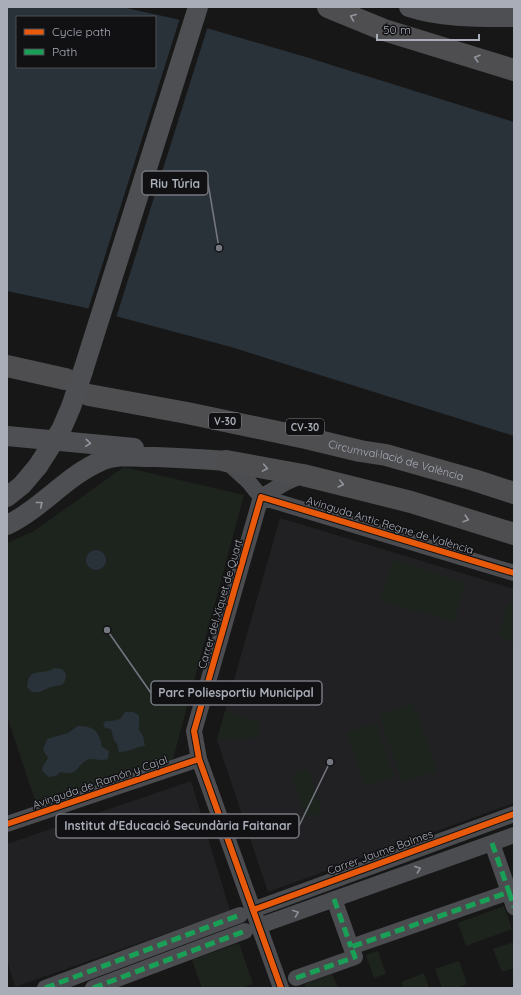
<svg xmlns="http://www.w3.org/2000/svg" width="521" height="995" viewBox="0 0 521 995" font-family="Quicksand,sans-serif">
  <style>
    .built { fill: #212123 }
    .green { fill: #1d241e }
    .water { fill: #2a3239; fill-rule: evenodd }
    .pier { fill: #171717 }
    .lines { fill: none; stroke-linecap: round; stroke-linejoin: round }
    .highway-tunnel { stroke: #343537; stroke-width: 22; stroke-dasharray: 22 11; stroke-linecap: butt }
    .minor { stroke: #4b4c50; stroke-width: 16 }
    .major { stroke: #4d4f52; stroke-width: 20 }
    .highway { stroke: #4e4e51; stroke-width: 22 }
    .major-bridge { stroke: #4d4f52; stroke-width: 20 }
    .quiet { stroke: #1a9f57; stroke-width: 5; stroke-dasharray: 10 5; stroke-linecap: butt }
    .cycleway-casing { stroke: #111113; stroke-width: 8 }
    .cycleway { stroke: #e8590c; stroke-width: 6 }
    .oneway { stroke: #92959e }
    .oneway2 { stroke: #91969e }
    .oneway3 { stroke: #8c9099 }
    .labels { text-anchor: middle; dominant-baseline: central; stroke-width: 3; stroke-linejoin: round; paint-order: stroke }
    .shield { fill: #111113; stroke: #7b7e86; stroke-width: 1 }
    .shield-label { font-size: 10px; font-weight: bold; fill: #a8adb8 }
    .street-label { font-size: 11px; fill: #a8adb8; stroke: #111113 }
    .leader { fill: none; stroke: #757880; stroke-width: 1.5 }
    .callout-dot { fill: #757880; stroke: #111113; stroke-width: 1.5 }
    .callout { fill: #111113; stroke: #757880; stroke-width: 1.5 }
    .callout-label { font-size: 12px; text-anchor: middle; font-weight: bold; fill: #a8adb8 }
  </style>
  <rect width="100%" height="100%" fill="#171717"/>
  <path class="built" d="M280,518L514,589V803L268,892L217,740Z
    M191,781L230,911L15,987L7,960V844Z"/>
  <path class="green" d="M124,467L244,495L173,759L37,806L7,716V543L34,531Z
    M393,560L466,583L454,622L380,600Z
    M508,602L514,604V641L498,637Z
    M413,703L436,771L402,782L379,714Z
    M225,711L261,722L257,737L217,740Z
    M376,723L394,777L365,786L347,732Z
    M308,769L322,813L307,818L292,774Z
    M504,906L512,929L466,946L458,923Z
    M514,942V968L502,972L493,949Z
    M239,943L253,984L241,988H202L192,960Z
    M378,951L386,974L374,978L366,955Z
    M459,961L467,984L456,988H442L435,969Z
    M424,973L429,988H403L401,982Z
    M332,974L338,988H306L305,984Z"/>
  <path class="water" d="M7,7H122L176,19L309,58L514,122V436L231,347L82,307L7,291ZM17,17H155V67H17Z
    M86 560a10 10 0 1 1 20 0a10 10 0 1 1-20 0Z
    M54,668L62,669L66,674C65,688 61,684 51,687C42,690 42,693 32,692L27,687C29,665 40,677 54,668Z
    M125,712H133L139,715V730L143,736L145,746C135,747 129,752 119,752L118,746L114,740L111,729L105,728L103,724L106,721H112L120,719Z
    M78,726C94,726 99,731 102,747L109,751L108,759C99,762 92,757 87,760C75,766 79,777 60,772L56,776L49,777L42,771L43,766L48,758L43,750L47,739L68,733Z"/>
  <path class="pier" d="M180,18L208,26L116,318L88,310Z"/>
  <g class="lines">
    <path class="highway-tunnel" d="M65,379L93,384"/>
    <path class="minor" d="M226,461L248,481L261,497
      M261,497L194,731L199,759L281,988
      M261,497L514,573
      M261,497L285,483L303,475
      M7,824L199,759
      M492,843L509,892
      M334,899L351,947
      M253,910L514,814
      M259,926L514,835
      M296,978L355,957L351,947L509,892L514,907
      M45,988L240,915
      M93,988L245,931"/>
    <path class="major" d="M409,7C443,18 478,17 514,17
      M83,371L198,7
      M7,436L134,448
      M7,497L22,485L38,466
      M7,525C41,509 66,476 101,461C116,454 136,457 153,457C177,458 202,459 226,461"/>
    <g class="highway">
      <path d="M328,7L384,30L514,70"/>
      <path d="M7,366L65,379"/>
      <path id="s1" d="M89,395L187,413L306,438L360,451L386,455L474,480L514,493"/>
      <path d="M226,461L303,475L411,502L514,534"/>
    </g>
    <path class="major-bridge" d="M38,466L61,430L71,407L83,371"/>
    <path class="quiet" d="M492,843L509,892
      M334,899L351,947
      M296,978L355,957L351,947L509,892L514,907
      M45,988L240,915
      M93,988L245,931"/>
    <defs>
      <path id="cycleway" d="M7,824L199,759
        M253,910L514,814
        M281,988L199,759L194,731L261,497L514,573"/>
    </defs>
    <use href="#cycleway" class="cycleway-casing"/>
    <use href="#cycleway" class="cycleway"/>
  </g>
  <defs><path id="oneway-chevron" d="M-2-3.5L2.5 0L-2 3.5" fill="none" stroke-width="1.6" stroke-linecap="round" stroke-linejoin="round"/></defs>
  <g class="oneway">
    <use href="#oneway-chevron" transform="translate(353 17) rotate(-158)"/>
    <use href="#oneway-chevron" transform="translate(477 58) rotate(-163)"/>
    <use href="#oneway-chevron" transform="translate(265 468) rotate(10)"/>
    <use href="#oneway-chevron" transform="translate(341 484) rotate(14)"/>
    <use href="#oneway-chevron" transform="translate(466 519) rotate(17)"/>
  </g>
  <g class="oneway2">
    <use href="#oneway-chevron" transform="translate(88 443) rotate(5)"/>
    <use href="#oneway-chevron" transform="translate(40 504) rotate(-38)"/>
  </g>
  <g class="oneway3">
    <use href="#oneway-chevron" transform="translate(418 869) rotate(-20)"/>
    <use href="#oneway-chevron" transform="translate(296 913) rotate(-20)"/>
  </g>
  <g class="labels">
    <g class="shield">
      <rect x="209" y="413" width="32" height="16" rx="3"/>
      <rect x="286" y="419" width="38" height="16" rx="3"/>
    </g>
    <g class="shield-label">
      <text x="225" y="421">V-30</text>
      <text x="305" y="427">CV-30</text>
    </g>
    <g class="street-label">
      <text stroke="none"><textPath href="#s1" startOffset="314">Circumval·lació de València</textPath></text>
      <text transform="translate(390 525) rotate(17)">Avinguda Antic Regne de València</text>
      <text transform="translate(220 604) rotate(-74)">Carrer del Xiquet de Quart</text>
      <text transform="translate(100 782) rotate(-19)">Avinguda de Ramón y Cajal</text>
      <text transform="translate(380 852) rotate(-20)">Carrer Jaume Balmes</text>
    </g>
  </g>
  <path class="leader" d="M219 248L208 183M107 630L151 693M330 762L299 826"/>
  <g class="callout-dot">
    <circle cx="219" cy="248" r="4"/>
    <circle cx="107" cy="630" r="4"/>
    <circle cx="330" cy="762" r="4"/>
  </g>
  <g class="callout">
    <rect x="142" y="171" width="66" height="24" rx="4"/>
    <rect x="151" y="681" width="171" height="24" rx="4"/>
    <rect x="56" y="814" width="243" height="24" rx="4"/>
  </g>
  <g class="callout-label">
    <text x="175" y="188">Riu Túria</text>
    <text x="236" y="697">Parc Poliesportiu Municipal</text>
    <text x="178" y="830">Institut d'Educació Secundària Faitanar</text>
  </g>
  <rect width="521" height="995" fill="none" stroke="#a8adb8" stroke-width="16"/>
  <rect x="16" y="16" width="140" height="52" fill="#111113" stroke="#4d4f55"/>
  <rect x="24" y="29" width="20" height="6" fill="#e8590c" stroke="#4d4f55"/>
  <text x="52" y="36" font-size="12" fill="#a8adb8">Cycle path</text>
  <rect x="24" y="49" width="20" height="6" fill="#1a9f57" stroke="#4d4f55"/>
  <text x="52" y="56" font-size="12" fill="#a8adb8">Path</text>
  <path d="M377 34v6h102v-6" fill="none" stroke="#a8adb8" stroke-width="2"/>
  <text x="383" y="34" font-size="12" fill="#a8adb8" stroke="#111113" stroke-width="3" paint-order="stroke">50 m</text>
</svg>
